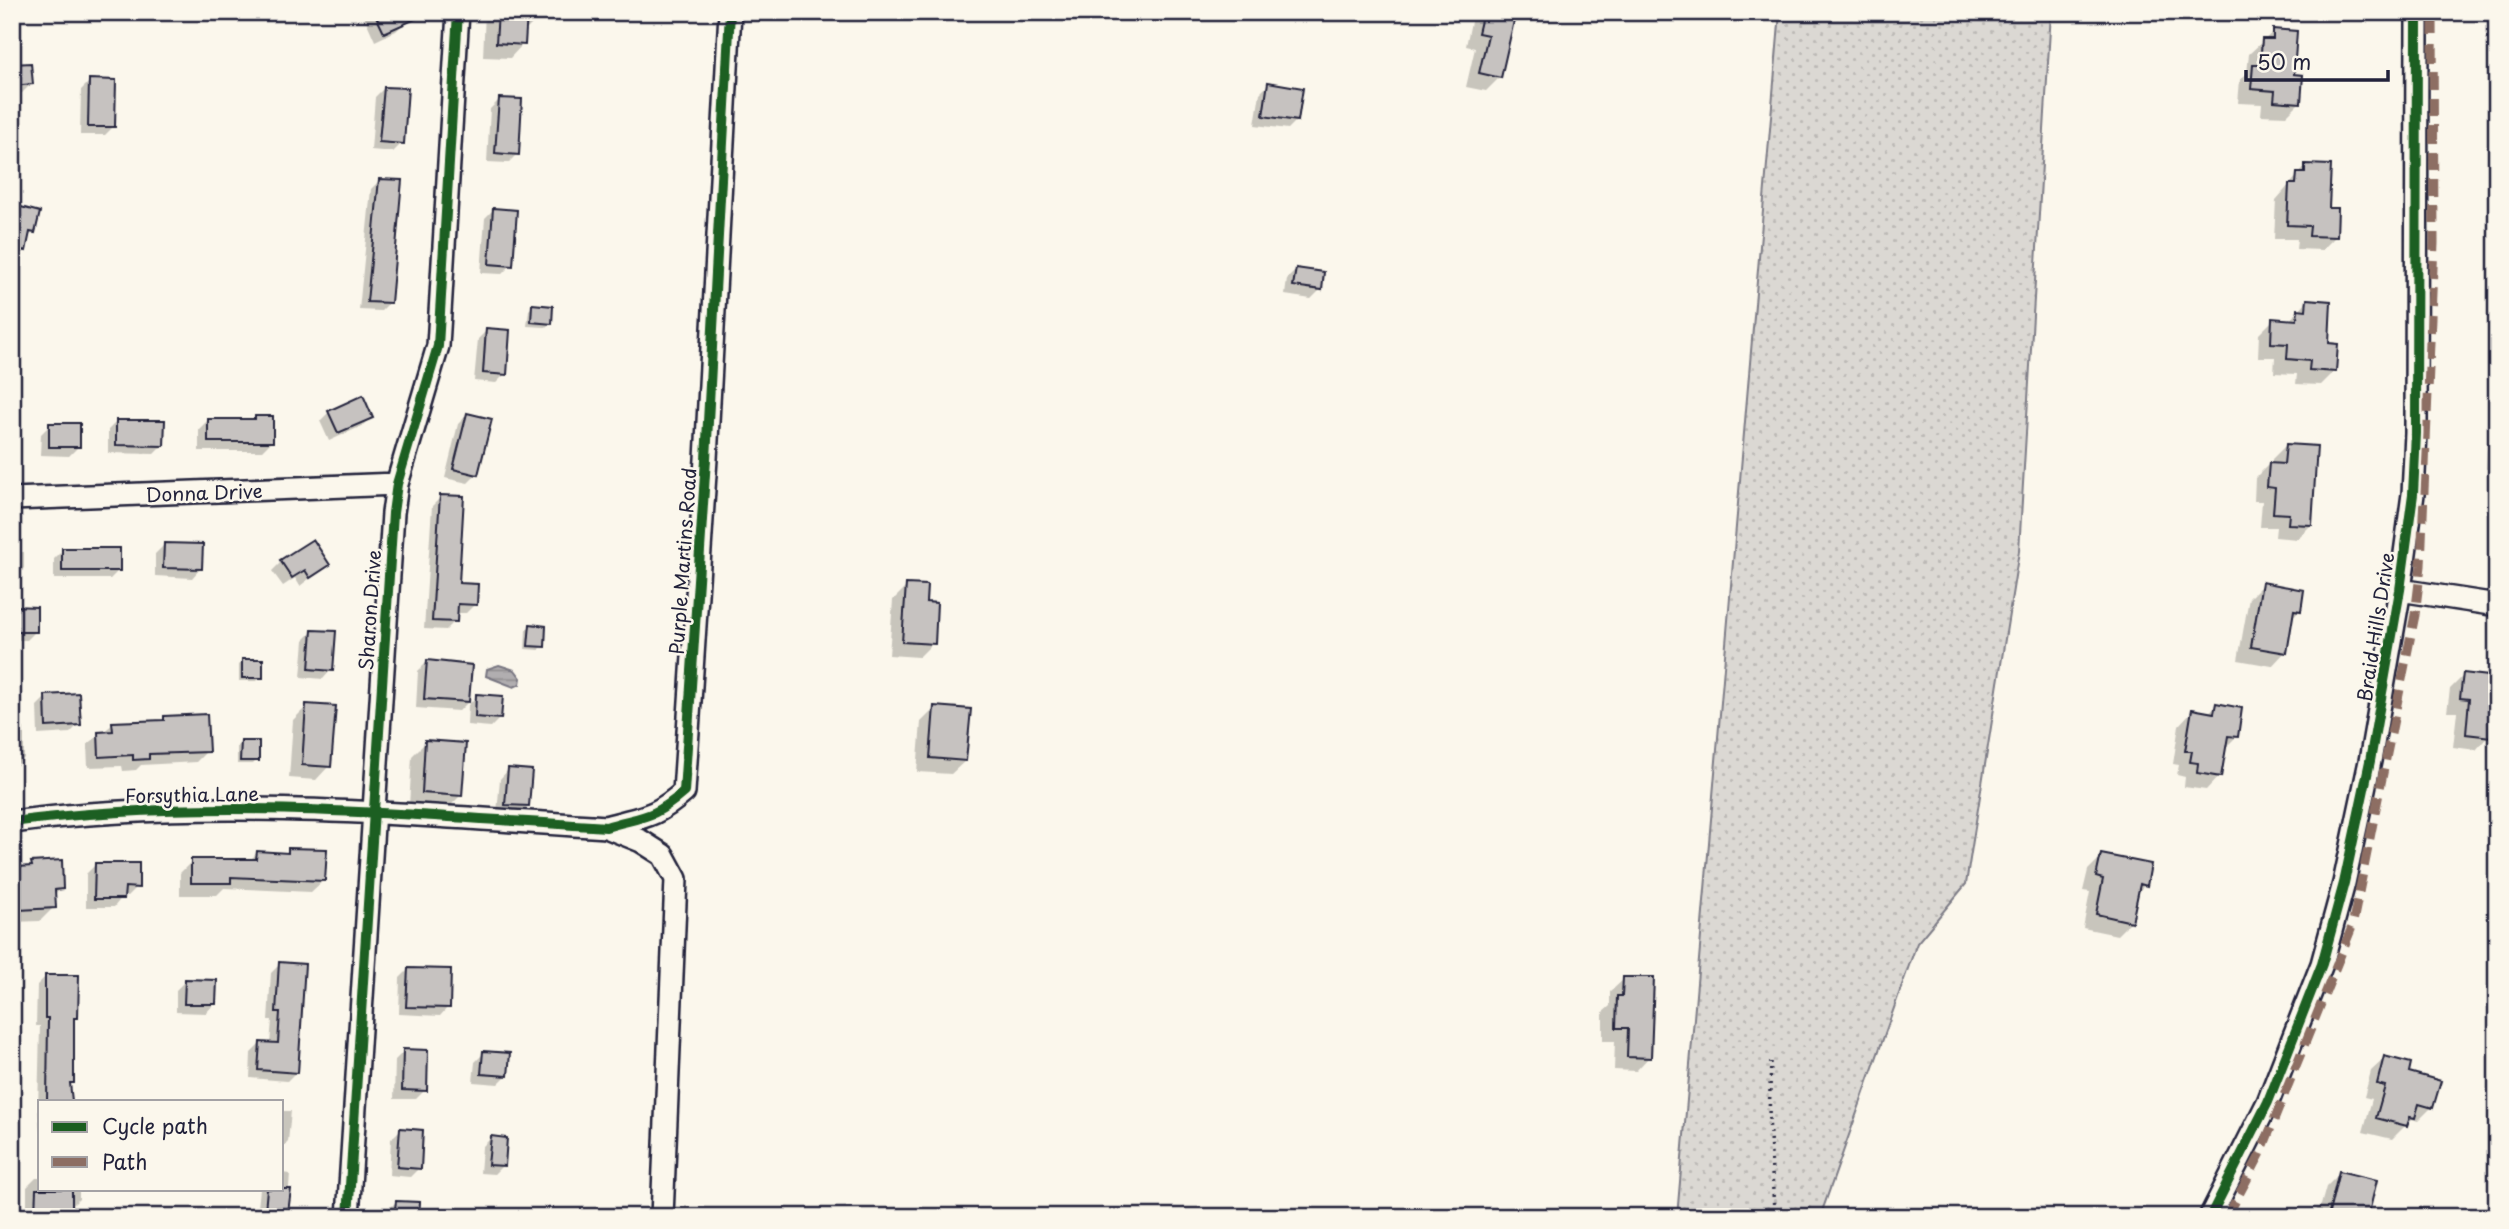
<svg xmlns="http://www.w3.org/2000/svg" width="2509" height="1229" viewBox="0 0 2509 1229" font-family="'Playpen Sans',sans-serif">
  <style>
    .grass { fill: url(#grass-dots); stroke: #7e7d87; stroke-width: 2 }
    .water { fill: url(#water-rules); stroke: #787681; stroke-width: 2 }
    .shadow { fill: #0003 }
    .building { fill: #c6c2c0; stroke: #22223b; stroke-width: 2 }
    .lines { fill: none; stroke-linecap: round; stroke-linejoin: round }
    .street-casing { stroke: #22223b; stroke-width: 26 }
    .path { stroke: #22223b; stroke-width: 3.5; stroke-dasharray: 2 5; stroke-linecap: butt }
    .street { stroke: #fbf7ec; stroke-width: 21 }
    .quiet { stroke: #8d6e63; stroke-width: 9; stroke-dasharray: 18 9; stroke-linecap: butt }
    .cycleway-casing { stroke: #fbf7ec; stroke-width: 15 }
    .cycleway { stroke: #1b5e20; stroke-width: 10 }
    .labels { text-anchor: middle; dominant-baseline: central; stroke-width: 5; stroke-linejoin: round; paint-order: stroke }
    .street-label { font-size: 19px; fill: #22223b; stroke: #fbf7ec }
  </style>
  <defs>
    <pattern id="grass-dots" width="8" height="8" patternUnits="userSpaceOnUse" patternTransform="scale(1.75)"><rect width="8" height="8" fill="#dbd8d3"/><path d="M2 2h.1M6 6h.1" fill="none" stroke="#bcb9b6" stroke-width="1.8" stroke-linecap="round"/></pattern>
    <pattern id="water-rules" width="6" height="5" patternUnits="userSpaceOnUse" patternTransform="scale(1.75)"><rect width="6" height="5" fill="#b1aeb0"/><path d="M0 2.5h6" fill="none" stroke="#908d90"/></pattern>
  </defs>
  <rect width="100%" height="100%" fill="#fbf7ec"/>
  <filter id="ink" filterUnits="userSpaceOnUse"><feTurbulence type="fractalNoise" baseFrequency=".0143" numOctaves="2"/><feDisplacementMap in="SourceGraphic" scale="14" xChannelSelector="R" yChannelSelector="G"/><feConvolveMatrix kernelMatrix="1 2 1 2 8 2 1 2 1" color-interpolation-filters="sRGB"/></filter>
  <g filter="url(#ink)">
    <path class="grass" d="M1780,12H2051L2019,551L1966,884L1917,943L1820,1217H1677Z"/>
    <path class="water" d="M499,665L515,670L521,678L520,684L514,687L486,676L487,669Z"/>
    <path class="shadow" d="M368,12H401L405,22L396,31L375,41L364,16Z
      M485,12H535L534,22L524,32L523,44L510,58L483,57Z
      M1473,12H1514L1500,77L1486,91L1466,87L1475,48L1466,46Z
      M2274,31L2292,76L2300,102L2286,116L2261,115L2262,104L2238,103L2240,80L2247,73L2249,54Z
      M12,66L31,84L22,93H12Z
      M90,81L114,126L105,135H80L81,90Z
      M1269,84L1297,120L1288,129L1255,125L1260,93Z
      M384,88L402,143L393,152L371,150L375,97Z
      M499,100L517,154L508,163L487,162L490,109Z
      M2306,166L2328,209L2336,236L2322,250L2296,249L2297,239H2274L2276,200Z
      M380,180L390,302L381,311L359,310L371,189Z
      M17,208L33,232L27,238L24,250L15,259H12V214Z
      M494,209L511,265L502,274L481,273L485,218Z
      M1296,270L1320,290L1311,299L1285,295L1287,279Z
      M2307,301L2327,345L2335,371L2321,385L2296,384L2297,374L2274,373L2275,357H2258L2259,334L2273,320L2289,321Z
      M533,306L550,323L546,327L527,326L529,310Z
      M487,330L505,374L496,383L474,381L478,339Z
      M329,412L371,417L362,426L329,441L320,421Z
      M467,415L477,474L468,483L445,478L458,424Z
      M256,418L271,442L262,451H199V429L208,420H253Z
      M117,421L163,445L154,454L108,453V430Z
      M50,425L78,447L69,456L40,455L41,434Z
      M2497,439V469H2486L2487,450Z
      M2286,445L2311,525L2297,539L2275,537L2276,527H2260L2262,501H2254L2255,478L2269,464L2272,465V459Z
      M441,497L457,585L475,604L466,613H455V621L446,630L424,629L432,506Z
      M164,545L200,569L192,578L155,576V554Z
      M63,550L119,570L110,579H54V559Z
      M12,552H24V568L15,576H12Z
      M281,562L328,564L300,586L295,578L283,586L272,571Z
      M2263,584L2299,611L2291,618L2285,652L2272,666L2238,660L2249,598Z
      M907,586L933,643L919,657L889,655L893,600Z
      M12,608L36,631L27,640H12Z
      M530,626L543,646L539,650L525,649L526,630Z
      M313,631L331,670L323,679L301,677L304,640Z
      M243,661L261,677L257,681H239V665Z
      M427,662L468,702L459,711L416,708L418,671Z
      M2464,675L2497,679V735L2490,734L2476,750L2453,747L2457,712H2447L2450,689Z
      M477,696L500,718L491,727L467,725L468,705Z
      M46,697L79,724L70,733L38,735L37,706Z
      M2216,705L2236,737L2224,749L2219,776L2206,790L2184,787L2185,777L2177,775L2179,765L2173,764L2179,725L2192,711L2208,714Z
      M307,706L329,766L316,780L289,778L293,720Z
      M935,708L965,761L951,774L917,772L921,722Z
      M164,718L207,751L196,762L141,765L136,770L123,771L122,766L88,767L87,745L113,724L160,722Z
      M12,728H24V758L15,767H12Z
      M241,742L257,760L253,764H237V746Z
      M426,742L461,795L447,809L409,806L412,756Z
      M508,770L528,806L519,815L497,813L500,779Z
      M289,849L324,880L311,892L224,888L217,895H180V873L192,861H249L257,853L284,854Z
      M2102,856L2145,885L2136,894L2131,921L2117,935L2083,928L2090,892L2083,891L2088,870Z
      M32,864L61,888L54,896V907L40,921L12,922V874L18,869L27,868Z
      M95,865L137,887L128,896H123L114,907H86V874Z
      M280,964L296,1072L287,1081L250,1078L251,1053L260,1044H270L272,1020H268L271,973Z
      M408,970L448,1007L440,1016L399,1014L400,978Z
      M46,976L76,1018L73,1021L72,1082L69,1085L70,1101H40V1133L38,1111L40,1026H36L37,985Z
      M1624,979L1649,1057L1636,1071L1614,1070L1615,1041H1603V1012L1610,1006V992Z
      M185,981L214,1004L206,1013L176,1012V990Z
      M404,1051L425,1090L416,1099H394L395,1060Z
      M484,1053L507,1075L498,1084L473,1082L475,1062Z
      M2385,1058L2407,1073L2432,1107L2418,1121L2412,1119L2392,1139L2363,1132L2372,1099L2364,1097L2371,1071Z
      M282,1111H291L288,1142L282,1148Z
      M400,1130L419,1168L410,1177L389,1175L391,1139Z
      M491,1138L503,1165L494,1174L480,1173L482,1147Z
      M282,1173L290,1174L287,1212L282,1217H257L260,1189H282Z
      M2340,1173L2367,1217H2310L2321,1205L2326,1187Z
      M36,1178H40V1189H79V1199L71,1207V1214L68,1217H27V1187Z
      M396,1202L417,1217H387V1211Z"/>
    <path class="building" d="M374,12H431L384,33Z
      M498,12H527L525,45L496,43Z
      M1483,12H1516L1501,78L1479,73L1488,35L1478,33Z
      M2273,29L2297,31L2294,74L2303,75L2301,103L2274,101L2275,91L2251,89L2253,65H2260L2262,39H2273Z
      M31,63L33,84L12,86V64Z
      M89,79L116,80L115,127H88Z
      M1268,82L1303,88L1298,121L1263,116Z
      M384,87L408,88L404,144L379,142Z
      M499,98L522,99L519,155L495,153Z
      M2305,164L2331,165L2329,208H2338L2337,237L2309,236L2310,226L2287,225L2289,184H2296L2297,173H2305Z
      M379,179L402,180L391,303L367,302Z
      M17,206L40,212L35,233L30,232L26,251L12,248V225Z
      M493,208L517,210L513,266L489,264Z
      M1296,268L1324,272L1322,290L1293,286Z
      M2307,299L2331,301L2329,343L2338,344L2336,372L2309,370L2310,361L2287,359L2288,344L2271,343L2272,318L2297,320L2298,309L2306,310Z
      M532,304L553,306L552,324L531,322Z
      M486,328L510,330L507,375L483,373Z
      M363,395L373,418L338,433L328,411Z
      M467,413L492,419L478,475L453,469Z
      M255,416H273V442H208V419H255Z
      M116,420H165L164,446L116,445Z
      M49,423H80V447H49Z
      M2286,444L2317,446L2312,525L2288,524L2289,514L2273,513L2275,488L2267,487L2269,463L2284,464Z
      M440,495L464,496L459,583L478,584L477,605L458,604L457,622L432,621Z
      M313,539L330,565L310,578L305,570L292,578L280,560Z
      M164,543L203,544L202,569L163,568Z
      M62,548H120V571H62Z
      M2262,582L2304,590L2301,611L2294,610L2287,653L2251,647Z
      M906,584L927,585L926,602L937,603L935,644L902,642Z
      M12,606L37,607V632H12Z
      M530,624L546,626L545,647L528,646Z
      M312,630L336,631L333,671L309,669Z
      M242,659H263V678H242Z
      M427,660L472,665L469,702L424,699Z
      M2463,673L2497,677V720H2493L2491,737L2466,734L2469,699L2460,698Z
      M79,693L81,725L46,727L45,695Z
      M476,694L503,696L501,719L475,717Z
      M2216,703L2242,708L2238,737L2228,736L2221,777L2197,773L2198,763L2190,762L2192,751H2185L2192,709L2214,713Z
      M306,704L336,706L331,767L302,765Z
      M934,706L971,709L966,761L930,758Z
      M207,714L209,752L149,754V759L133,760V755L99,757L98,732L113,731L112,722L164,720V716Z
      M425,740L466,743L462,796L422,793Z
      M241,741H259V761H240Z
      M508,768L532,770L529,806L505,805Z
      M288,848L327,849L325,881L231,877V883H191V859H256L257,851L288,853Z
      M2101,854L2151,864L2147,886L2140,884L2132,922L2096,914L2103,879L2096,877Z
      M62,860L63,889L55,890L56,908L19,910L17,867L32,866L31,862Z
      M95,863H139V888L125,887L124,899H94Z
      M279,962L305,964L298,1073L258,1070L260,1042L278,1043L280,1012H276Z
      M408,968L451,969L450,1008L406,1007Z
      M45,975H79L78,1018H74V1083H70L72,1101H47L48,1018H45Z
      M1623,977H1654L1651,1058L1627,1057L1628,1028H1616L1617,996H1622Z
      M185,979L217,980L216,1004H184Z
      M403,1049L428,1050L427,1091L402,1090Z
      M483,1051L510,1053L508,1076L481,1074Z
      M2384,1056L2411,1063L2409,1072L2441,1081L2433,1108L2419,1104L2415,1118L2410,1117L2407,1126L2376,1118L2385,1086L2377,1084Z
      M400,1128L423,1130L421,1169L397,1167Z
      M491,1136L507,1138L505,1166L488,1165Z
      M2339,1171L2377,1180L2368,1217H2328Z
      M36,1189H72V1215L35,1214Z
      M267,1189H291L288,1213L265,1211Z
      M396,1201L420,1202L419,1217H394Z"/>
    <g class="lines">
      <defs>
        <path id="street" d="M12,499L397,484
          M2400,590L2497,605
          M12,822C209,796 409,815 606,827C643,816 653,819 684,792L706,459L730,12
          M606,827L641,841L663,855L676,879L662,1217
          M348,1217L393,513L397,484L438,346L458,12
          M2210,1217L2268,1102L2322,964L2344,883L2370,761L2400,590L2413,494L2416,433L2417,12"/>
      </defs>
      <use href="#street" class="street-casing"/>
      <path class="path" d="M1771,1062L1769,1116L1774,1210L1778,1217"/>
      <use href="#street" class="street"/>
      <path class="quiet" d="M2227,1217L2260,1155L2352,927L2415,615L2421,566L2434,243L2433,12"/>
      <defs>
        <path id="cycleway" d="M12,822C209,796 409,815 606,827C643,816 653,819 684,792L706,459L730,12
          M348,1217L393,513L397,484L438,346L458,12
          M2210,1217L2268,1102L2322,964L2344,883L2370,761L2400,590L2413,494L2416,433L2417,12"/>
      </defs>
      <use href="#cycleway" class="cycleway-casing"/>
      <use href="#cycleway" class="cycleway"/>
    </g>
  </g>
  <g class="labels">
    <g class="street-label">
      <text transform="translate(204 492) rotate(-2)">Donna Drive</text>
      <text transform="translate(682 561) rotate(-86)">Purple Martins Road</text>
      <text transform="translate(369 610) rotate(-86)">Sharon Drive</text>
      <text transform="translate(2375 627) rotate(-81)">Braid Hills Drive</text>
      <text transform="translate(192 794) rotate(-1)">Forsythia Lane</text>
    </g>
  </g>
  <rect width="2509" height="1229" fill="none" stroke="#fbf7ec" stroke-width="42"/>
  <rect x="21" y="21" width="2467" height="1187" fill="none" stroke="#22223b" stroke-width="2.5" filter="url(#ink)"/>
  <rect x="38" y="1100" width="245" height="91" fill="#fbf7ec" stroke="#a4a2a5" stroke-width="2"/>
  <rect x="52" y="1122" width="35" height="10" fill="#1b5e20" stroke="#a4a2a5" stroke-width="2"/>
  <text x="102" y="1134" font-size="21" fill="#22223b">Cycle path</text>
  <rect x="52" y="1157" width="35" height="10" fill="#8d6e63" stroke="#a4a2a5" stroke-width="2"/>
  <text x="102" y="1170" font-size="21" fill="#22223b">Path</text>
  <path d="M2246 70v10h142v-10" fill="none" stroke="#22223b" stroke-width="3.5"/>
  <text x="2257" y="70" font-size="21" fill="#22223b" stroke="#fbf7ec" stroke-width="5" paint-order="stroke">50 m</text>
</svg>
